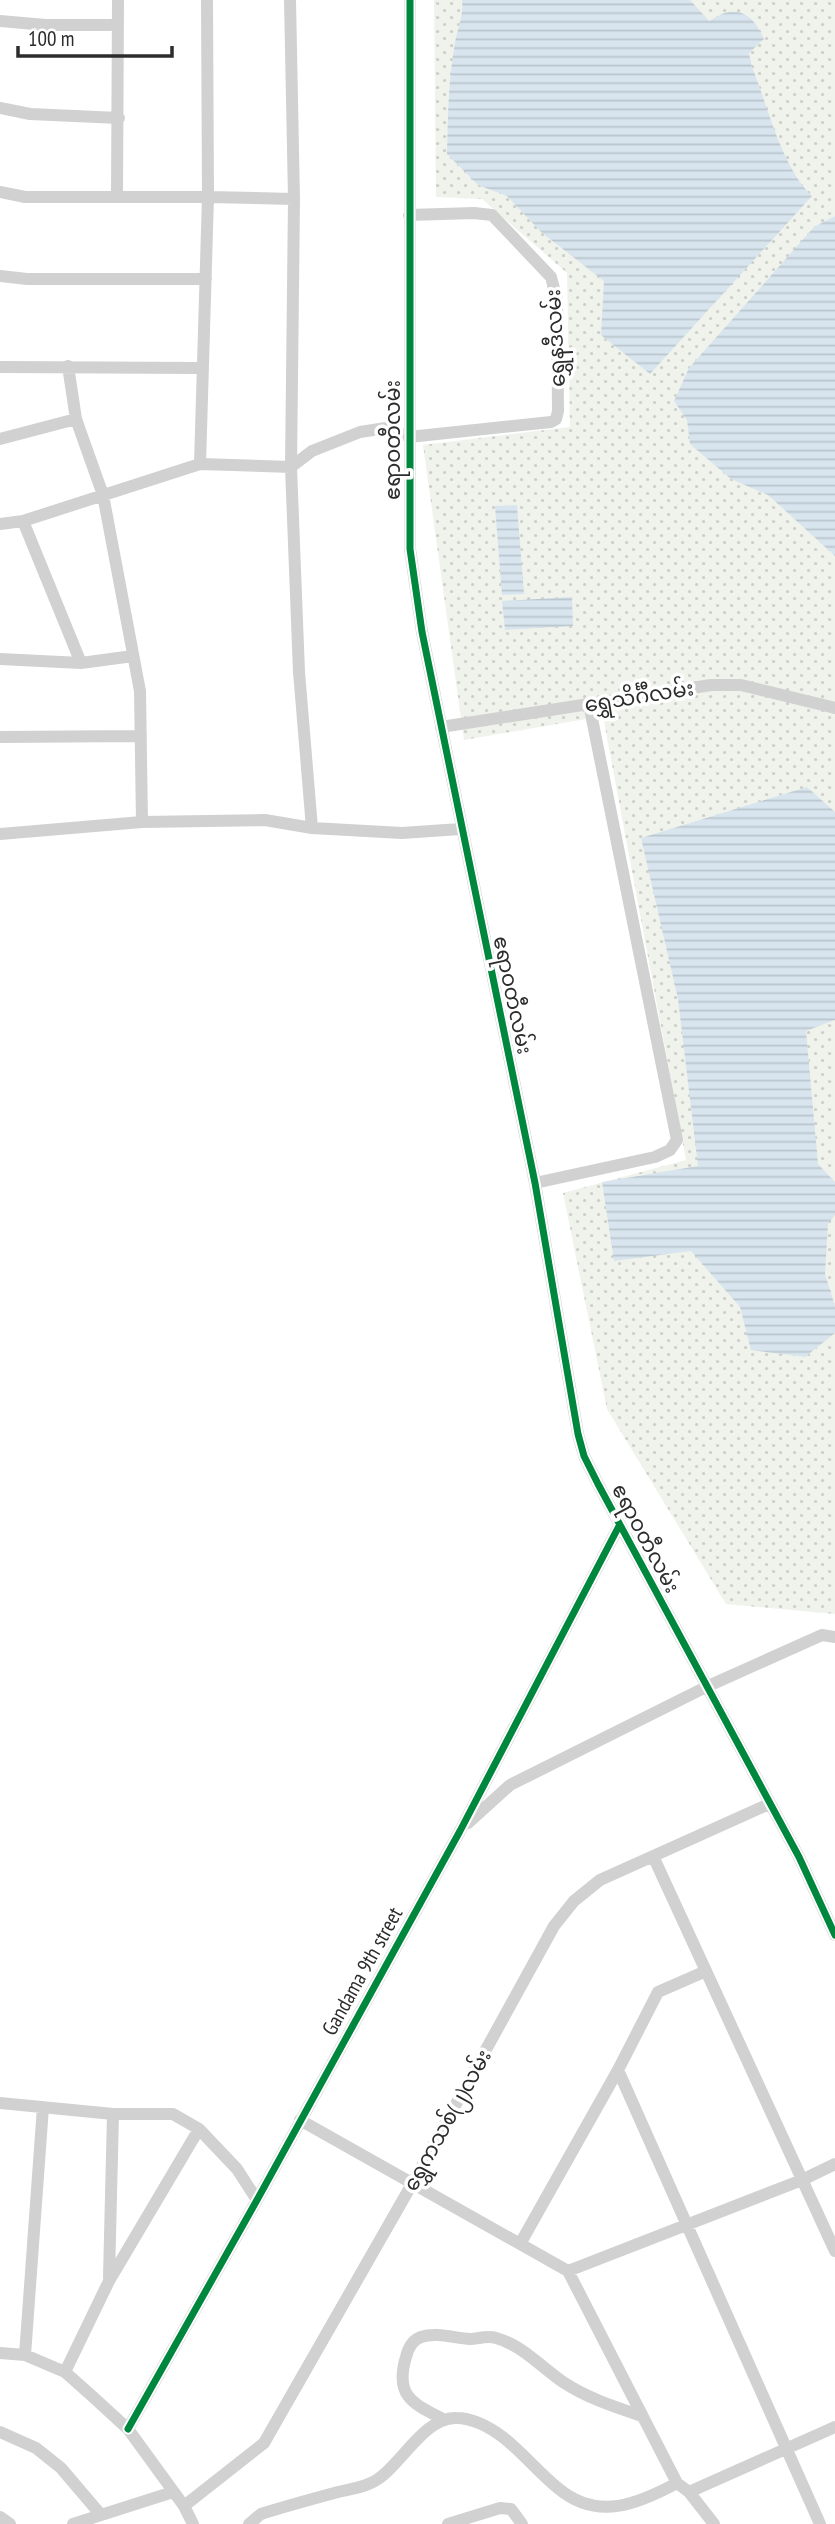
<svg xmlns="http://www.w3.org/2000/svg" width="835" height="2524" viewBox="0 0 835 2524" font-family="'PT Sans Narrow','Noto Sans Myanmar',sans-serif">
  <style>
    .grass { fill: url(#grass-dots) }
    .water { fill: url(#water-rules) }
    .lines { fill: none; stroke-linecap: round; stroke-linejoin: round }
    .minor { stroke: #d1d1d1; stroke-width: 12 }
    .cycleway-casing { stroke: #fff; stroke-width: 11 }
    .cycleway { stroke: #00873e; stroke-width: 7 }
    .labels { text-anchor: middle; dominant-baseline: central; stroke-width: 7; stroke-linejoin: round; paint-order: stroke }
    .street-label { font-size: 21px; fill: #2c2c2c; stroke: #fff }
  </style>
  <defs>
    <pattern id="grass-dots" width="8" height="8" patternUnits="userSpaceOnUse" patternTransform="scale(1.75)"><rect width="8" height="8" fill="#eff3eb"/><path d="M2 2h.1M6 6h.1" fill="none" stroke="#cdd0ca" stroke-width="1.8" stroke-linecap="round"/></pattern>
    <pattern id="water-rules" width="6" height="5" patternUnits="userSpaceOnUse" patternTransform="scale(1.75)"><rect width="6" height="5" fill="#d9e5ee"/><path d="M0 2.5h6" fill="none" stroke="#bac5cc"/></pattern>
  </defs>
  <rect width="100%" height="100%" fill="#fff"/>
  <path class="grass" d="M434,0H835V1614L726,1604L607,1409L563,1193L686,1160L603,716L464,740L423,445L570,427L567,273L482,199L436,197Z"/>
  <path class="water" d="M462,0H690L709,21C715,18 723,12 730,12C748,10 757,24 764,39L749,53L752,67C768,107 782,168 812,196L650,374L601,335L604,281L541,232L507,196L478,185L447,154C448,119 448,84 454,49C456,31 464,18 462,0Z
    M835,216V556L768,495L731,479L690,444L687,420L674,401L689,368L814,227Z
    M517,505L524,594L502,595L495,506Z
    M572,597L573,626L505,630L502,601Z
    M807,787L835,812V1020L806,1031L818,1164L835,1182V1215L828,1224L825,1274L835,1306V1333L805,1357L751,1350L740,1307L691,1251L614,1261L602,1182L698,1166L678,999L641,838Z"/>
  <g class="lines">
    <path class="minor" d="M290,0L294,199L291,467L299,672L312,828
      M410,0V549L422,632L535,1183L578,1434L584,1456L598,1484L799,1857L835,1935
      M0,21L46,25H118
      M0,108L30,114L119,118
      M0,192L25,197H208L294,199
      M117,196L118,0
      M0,276L27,279H206
      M68,366L76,419L103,495L140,691L142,822
      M0,367L203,368
      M0,439L76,419
      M200,464L208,197L207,0
      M23,521L81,663
      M0,524L23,521L200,464L291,467L312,451L360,432L386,428L409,437L551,422L556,419L558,411L557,300L551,277L492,215L474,213L409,215
      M0,659L81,663L133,656
      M441,727L711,685H741L835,708
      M0,737L141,736
      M0,834L142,822L265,820L312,828L402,833L460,829
      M535,1183L655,1157L670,1150L677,1140L589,704
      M468,1823L510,1785L706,1687L822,1635L835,1637
      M653,1856L835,2251
      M618,2070L820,2524
      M0,2103L113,2114H173L199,2129L237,2169L257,2200
      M300,2120L568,2271L677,2483
      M520,2244L618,2070L658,1992L706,1971
      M568,2271L802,2180L835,2164
      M109,2277L113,2114
      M0,2353L25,2355L65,2372L92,2396L128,2429L184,2506L193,2524
      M25,2355L43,2107
      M65,2372L109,2281L199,2129
      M445,2420C414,2404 394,2397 406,2357C408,2349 412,2340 421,2337C436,2332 454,2338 470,2339C478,2339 487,2335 496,2338C522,2345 541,2367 563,2382C587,2398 615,2407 642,2416
      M128,2429L257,2200L460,1831L619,1526
      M0,2432L36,2448L61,2468L101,2515
      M689,2492L835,2427
      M184,2506L264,2443L412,2184L554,1926L574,1901L600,1880L769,1804
      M0,2517L10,2524
      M73,2524L173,2492
      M249,2524L261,2514C286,2506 312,2499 338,2492C350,2489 367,2487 378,2479C401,2464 425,2417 456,2418C473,2418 491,2428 504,2438C524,2454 539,2473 559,2489C598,2521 638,2504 677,2483L689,2492L714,2524
      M448,2524L500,2508L511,2509L522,2524"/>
    <defs>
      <path id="cycleway" d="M410,0V549L422,632L535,1183L578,1434L584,1456L598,1484L799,1857L835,1935
        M128,2429L257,2200L460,1831L619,1526"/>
    </defs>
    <use href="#cycleway" class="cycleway-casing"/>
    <use href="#cycleway" class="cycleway"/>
  </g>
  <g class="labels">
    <g class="street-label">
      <text transform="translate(555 338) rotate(-93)">ရွှေနဒီလမ်း</text>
      <text transform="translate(392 440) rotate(-90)">ဧရာဝတီလမ်း</text>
      <text transform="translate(639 696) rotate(-9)">ရွှေသိင်္ဂီလမ်း</text>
      <text transform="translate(513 995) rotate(78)">ဧရာဝတီလမ်း</text>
      <text transform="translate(646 1538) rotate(62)">ဧရာဝတီလမ်း</text>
      <text transform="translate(362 1971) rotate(-61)">Gandama 9th street</text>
      <text transform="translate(447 2120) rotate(-61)">ရွှေကသစ်(၂)လမ်း</text>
    </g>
  </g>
  <path d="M18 46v10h154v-10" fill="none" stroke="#2c2c2c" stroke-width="3.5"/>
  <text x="28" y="46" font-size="21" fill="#2c2c2c" stroke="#ffffff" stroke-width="5" paint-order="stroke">100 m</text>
</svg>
